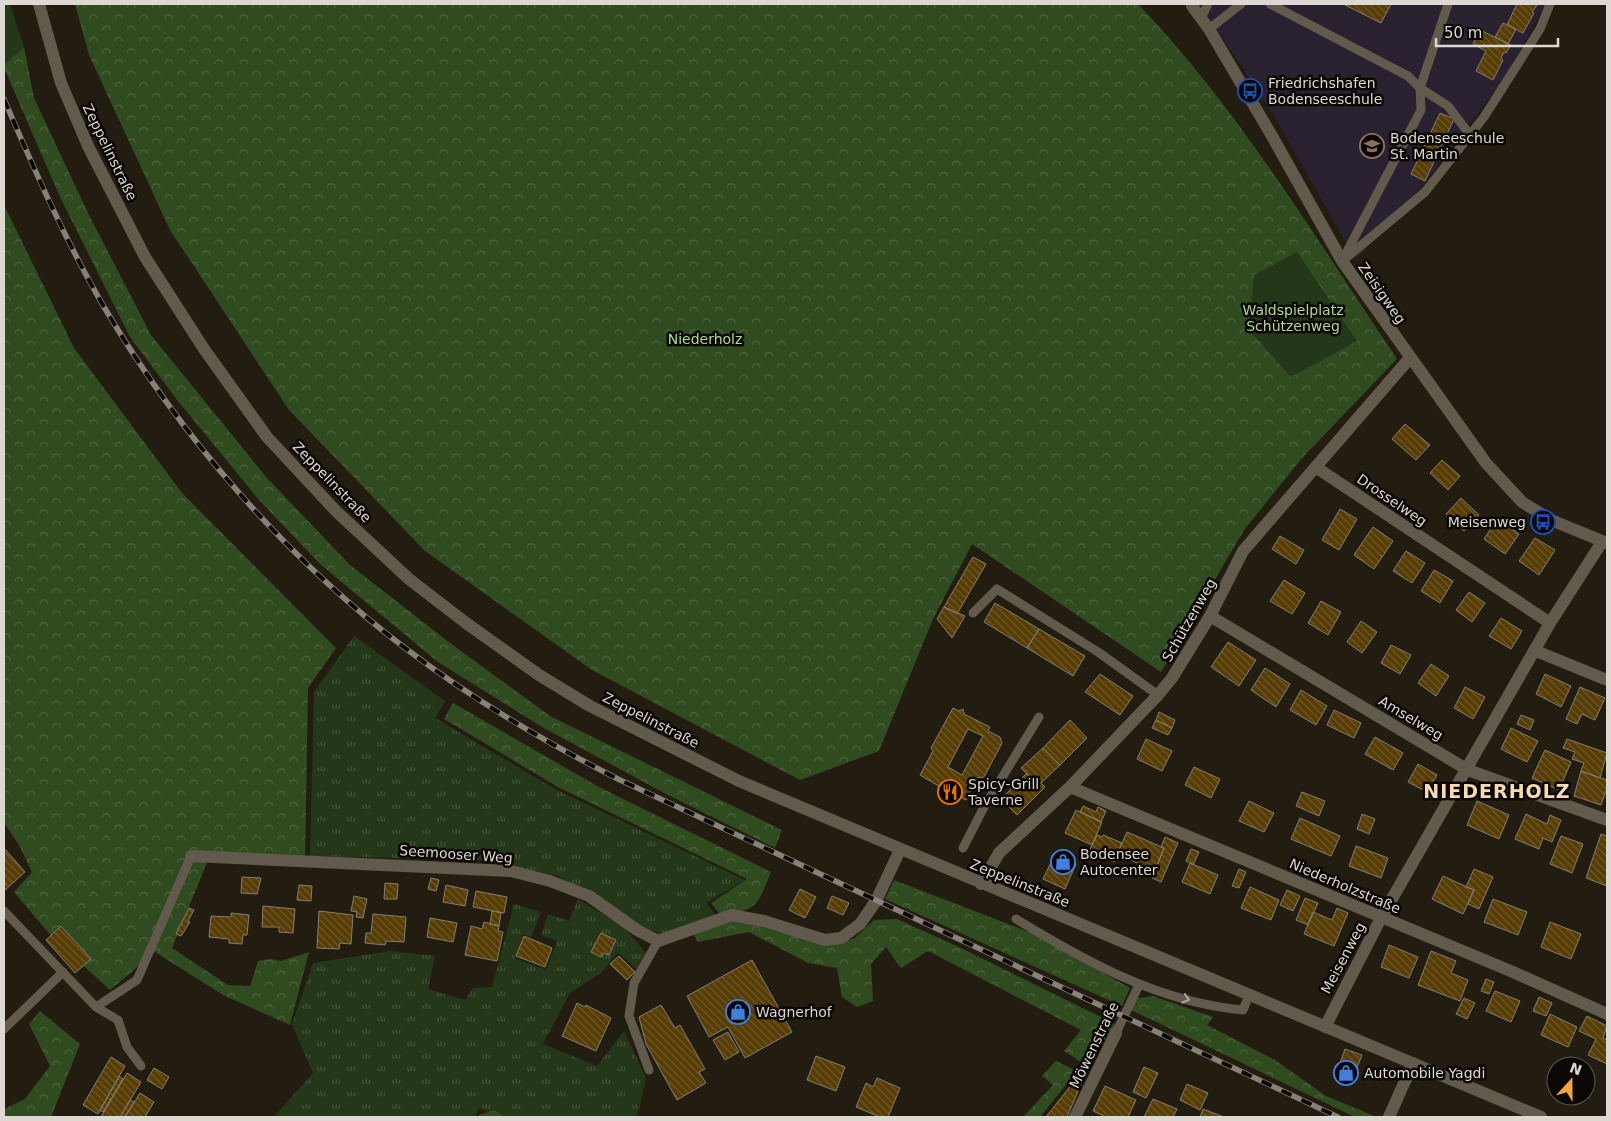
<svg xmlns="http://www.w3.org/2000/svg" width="1611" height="1121" viewBox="0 0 1611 1121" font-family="'DejaVu Sans',sans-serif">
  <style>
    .education { fill: #292030 }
    .grass { fill: url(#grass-tufts) }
    .forest { fill: url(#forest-crowns) }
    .green { fill: #253719 }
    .building { fill: url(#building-back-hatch); stroke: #867e71; fill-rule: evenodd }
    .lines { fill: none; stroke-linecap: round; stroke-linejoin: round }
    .lane { stroke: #625a4d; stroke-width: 9 }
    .street { stroke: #625a4d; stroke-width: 12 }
    .secondary { stroke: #625a4d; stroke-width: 12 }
    .rail-casing { stroke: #878178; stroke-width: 5.5 }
    .rail { stroke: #0a0704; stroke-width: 4; stroke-dasharray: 11; stroke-linecap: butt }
    .oneway { stroke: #aca69c }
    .labels { text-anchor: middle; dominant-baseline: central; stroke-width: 5; stroke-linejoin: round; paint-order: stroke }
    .poi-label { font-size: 14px; fill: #ddd8d1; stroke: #0a0704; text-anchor: start }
    .street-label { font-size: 14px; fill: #ddd8d1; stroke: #0a0704 }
    .park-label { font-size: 14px; fill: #aeda94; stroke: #0a0704 }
    .district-label { font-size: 19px; font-weight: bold; letter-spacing: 1px; fill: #f8d9b4; stroke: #0a0704 }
  </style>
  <defs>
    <pattern id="grass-tufts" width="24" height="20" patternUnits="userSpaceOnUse" patternTransform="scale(1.25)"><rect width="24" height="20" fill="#253719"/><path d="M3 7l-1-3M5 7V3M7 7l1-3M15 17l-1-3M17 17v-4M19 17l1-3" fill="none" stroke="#445339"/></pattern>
    <pattern id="forest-crowns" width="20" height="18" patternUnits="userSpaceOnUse" patternTransform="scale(1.25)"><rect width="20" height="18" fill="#314b20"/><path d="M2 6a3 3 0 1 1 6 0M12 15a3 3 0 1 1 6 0" fill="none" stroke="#4e643f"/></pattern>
    <pattern id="building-back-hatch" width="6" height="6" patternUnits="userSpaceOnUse" patternTransform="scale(1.25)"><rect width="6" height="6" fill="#563d05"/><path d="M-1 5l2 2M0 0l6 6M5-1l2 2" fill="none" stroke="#6e5828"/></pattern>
  </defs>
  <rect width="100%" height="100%" fill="#231c11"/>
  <path class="education" d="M1200,4H1545L1507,75L1427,180L1356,260L1271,111Z"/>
  <path class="grass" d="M354,636L445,701L435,718L555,789L745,880L706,903L716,916L665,936L643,927L558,876L485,860L310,856L314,692Z
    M578,899L624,927L646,953L636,969L618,952L601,973L570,993L543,1044L597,1066L624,1031L646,1078L637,1117H500L479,1108L475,1117H274L313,1073L292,1024L313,963L390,951L435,956L428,989L465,1000L473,988L492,987L514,904L541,912L531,937L523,934L515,958L546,970L557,941L541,935L548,914L569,921Z"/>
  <path class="forest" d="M75,4H1138C1238,108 1316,239 1397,359L1303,457L1244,530L1161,672L972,544L933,619L879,751L800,780L592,670L425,551L289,410L170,230L89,55Z
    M24,47L34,98L89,215L151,335L267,478L350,565L450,643L550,716L782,830L775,848L666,794L542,727L438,662L320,564L259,500L178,401L130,337L60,197L4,68V64Z
    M4,205L74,348L182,493L336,648L308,688L305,863L209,858L172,948L228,985L250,986L258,961L270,959L281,961L309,952L290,1025L223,995L155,952L110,990L53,938L14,892L32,872L19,845L4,823Z
    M453,703L599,787L771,872C757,906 758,911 720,914L711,903L747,879L558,787L444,719Z
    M894,880L1034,934L1130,988L1122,1006L885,899Z
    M897,919L963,949L1117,1025L1084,1064L1064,1051L1081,1030L928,951L901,968L886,947L871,964L873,1001L857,1007L842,997L837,968L808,963L749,932L698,942L694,935L725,921H742L828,946L855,938L874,920Z
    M1153,996L1213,1017L1207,1025L1275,1060L1326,1096L1377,1117H1355L1129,1009L1138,998Z
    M40,1011L80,1044L51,1117H4V1109L25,1099L50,1066L29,1024Z
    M1056,1061L1077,1071L1040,1117H1023L1053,1085L1042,1076Z
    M494,1110L505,1117H478L479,1115Z"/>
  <path class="green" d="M4,4H10L24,47L4,64Z
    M1297,252L1357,341L1291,377L1249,330L1254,275Z"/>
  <path class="building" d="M1343,4H1391L1381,23Z
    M1517,4H1538L1532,12L1534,13L1523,33L1507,25Z
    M1503,23L1516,29L1508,44L1495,37Z
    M1480,30L1511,45L1506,53L1504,52L1501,58L1503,60L1493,80L1476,71L1486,51L1473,44Z
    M1440,113L1454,119L1425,181L1411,174Z
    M1405,424L1430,445L1416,460L1392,439Z
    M1442,460L1460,476L1448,490L1430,473Z
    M1461,498L1479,515L1464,531L1446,514Z
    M1340,509L1357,519L1339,550L1322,540Z
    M1498,518L1519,534L1505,554L1484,539Z
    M1373,527L1393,541L1374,569L1354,555Z
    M1280,536L1304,550L1296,564L1272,549Z
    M1535,538L1555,550L1539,575L1519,561Z
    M1406,551L1425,563L1412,583L1393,571Z
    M973,557L986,564L957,614L944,607Z
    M1434,570L1453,581L1440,603L1421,591Z
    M1284,580L1305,593L1292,614L1270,601Z
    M1469,592L1485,603L1472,622L1456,610Z
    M1321,601L1341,612L1328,635L1308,623Z
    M995,603L1039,629L1027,648L984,622Z
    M944,607L965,616L952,638L937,619Z
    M1501,618L1522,631L1511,649L1489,636Z
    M1361,621L1377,632L1362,653L1347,642Z
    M1039,629L1085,656L1073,676L1027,648Z
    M1228,642L1256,660L1239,686L1211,667Z
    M1391,645L1411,655L1400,674L1381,663Z
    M1431,664L1449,676L1436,696L1418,683Z
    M1265,668L1290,684L1276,707L1251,690Z
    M1100,674L1133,696L1120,715L1085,692Z
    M1545,674L1571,686L1561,707L1536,694Z
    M1465,687L1485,697L1473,719L1454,708Z
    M1580,687L1605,698L1595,720L1582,714L1577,724L1566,719Z
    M1301,690L1327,706L1316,725L1290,710Z
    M953,708L959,711L963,709L964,714L990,727L988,731L1000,737L1002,743L984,777L977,778L966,800L958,796L956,799L943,792L944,789L920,775L933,751L931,748ZM968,729L983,736L962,775L948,767Z
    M1334,710L1361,723L1354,738L1327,725Z
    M1159,712L1175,720L1172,728L1156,720Z
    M1521,715L1534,720L1530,730L1517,724Z
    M1070,720L1087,738L1060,765L1043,748Z
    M1156,720L1172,728L1168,735L1152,728Z
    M1511,728L1538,741L1527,762L1501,749Z
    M1375,737L1403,753L1393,770L1365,754Z
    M1146,739L1172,751L1162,771L1137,759Z
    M1567,739L1607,753L1600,778L1581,771L1584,763L1572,759L1575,752L1563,748Z
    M1043,748L1060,765L1041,783L1037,779L1035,782L1021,768Z
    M1545,750L1571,762L1559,790L1532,778Z
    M1418,764L1437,775L1427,792L1408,782Z
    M1194,767L1220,779L1211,798L1185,785Z
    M1581,771L1607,780V788L1601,805L1574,796Z
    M1026,774L1035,782L1037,779L1045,787L1017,815L1001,799Z
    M1302,792L1325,801L1319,816L1296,806Z
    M1249,801L1274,813L1264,832L1239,821Z
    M1477,801L1509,815L1499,839L1467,825Z
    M1083,806L1096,812L1098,807L1106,811L1101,822L1080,812Z
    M1076,810L1102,822L1092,845L1065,833Z
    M1362,814L1375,819L1369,834L1357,829Z
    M1526,814L1547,824L1550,815L1561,820L1552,842L1543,838L1539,849L1515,839Z
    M1300,818L1340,836L1331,856L1291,839Z
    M1127,832L1164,848L1155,871L1117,854Z
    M1601,834L1607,836V886L1586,878Z
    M1097,835L1102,837L1103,835L1122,843L1114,862L1089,851Z
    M1561,836L1583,844L1572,873L1550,864Z
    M1165,837L1178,843L1161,882L1152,878L1164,848L1161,847Z
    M1356,846L1388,858L1381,878L1349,866Z
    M4,848L25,872L4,891Z
    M1191,849L1199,852L1193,865L1186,861Z
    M1055,854L1076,864L1065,889L1043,879Z
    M1190,863L1218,875L1210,894L1182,882Z
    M1239,869L1246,872L1239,888L1232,886Z
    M1474,869L1493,877L1479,909L1468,904L1474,890L1466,887Z
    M1443,876L1474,890L1463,914L1432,899Z
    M242,877L261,878L257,894L241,893Z
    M431,878L439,880L436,891L428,889Z
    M385,883L398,884L397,899H384Z
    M299,885L312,886L311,901L297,900Z
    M446,885L468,890L465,906L443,902Z
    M1250,887L1279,900L1271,920L1241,908Z
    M800,889L816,897L805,918L789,910Z
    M1287,890L1300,896L1293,911L1280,905Z
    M476,891L507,897L504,913L473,907Z
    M354,896L367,899L363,918L356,917L357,912L351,911Z
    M832,896L849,903L843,915L827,908Z
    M1305,898L1318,903L1308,925L1296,920Z
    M1493,899L1527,912L1518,935L1484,922Z
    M263,906L295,909L293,933L279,932V927H262Z
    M189,908L194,910L188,921L190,922L181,936L176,934Z
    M1337,908L1348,913L1334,946L1304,934L1313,912L1332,920Z
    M319,911L353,915L351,944L340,943L339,949L317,948Z
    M492,911L501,913L499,926L490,924Z
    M231,913L249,915L247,935H243L242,944L229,943V939L209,937L211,916L231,917Z
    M373,914L406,917L404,942L386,941L385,945L365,943L366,933H371Z
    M430,918L457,923L453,942L427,937Z
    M484,922L499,926L498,931L503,932L497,961L465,955L471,926L482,929Z
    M1550,922L1581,934L1571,959L1541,947Z
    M61,926L91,959L75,973L46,940Z
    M601,933L616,940L609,955L603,953L601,957L591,952Z
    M524,936L552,948L545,967L516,956Z
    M1389,945L1418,957L1409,978L1381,967Z
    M1431,951L1456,961L1451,973L1468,980L1460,1001L1418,985Z
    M619,956L635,972L627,980L610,964Z
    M752,960L792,1032L745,1058L728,1027L709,1037L687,996Z
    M1486,979L1494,982L1489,994L1481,991Z
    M1495,991L1520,1001L1511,1022L1486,1011Z
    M1539,997L1552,1003L1546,1016L1533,1011Z
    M1464,998L1475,1003L1467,1019L1456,1014Z
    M577,1003L585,1007L586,1005L611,1018L596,1051L562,1036Z
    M661,1005L675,1028L680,1025L705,1069L699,1072L706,1083L677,1100L646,1044L639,1017Z
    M1550,1014L1577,1027L1568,1047L1541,1035Z
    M1587,1016L1607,1026L1603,1038L1607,1040V1064L1588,1055L1596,1039L1579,1031Z
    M728,1032L739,1052L725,1060L713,1040Z
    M1345,1049L1362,1055L1355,1073L1339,1066Z
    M816,1056L845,1067L836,1091L807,1080Z
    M111,1057L125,1066L98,1114L83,1105Z
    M1336,1065L1358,1074L1355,1081L1333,1073Z
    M1144,1067L1158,1073L1146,1098L1133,1092Z
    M154,1068L169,1077L162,1089L147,1080Z
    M127,1073L141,1082L120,1117H101Z
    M119,1076L123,1079L103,1112L100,1110Z
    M877,1078L900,1088L888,1117H880L856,1107L866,1083L873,1087Z
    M1076,1079L1082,1082L1067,1117H1046Z
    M1187,1084L1208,1093L1200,1110L1180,1100Z
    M1105,1086L1136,1100L1128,1117H1106L1093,1111Z
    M140,1093L154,1102L145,1117H125Z
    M1153,1099L1177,1109L1173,1117H1144Z
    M130,1100L134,1102L125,1117H120Z
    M1203,1109L1224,1117H1200Z"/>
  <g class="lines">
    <path class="lane" d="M1270,4L1408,76L1420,88L1421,110L1342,261
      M1448,4L1420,88L1448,106L1470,135
      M1201,18L1208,4
      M1209,29L1241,4
      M1346,258L1425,192L1484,117L1540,29L1550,4
      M973,613L997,589L1098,652L1158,695
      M963,848L984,807L1039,717
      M4,911L96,1007L118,1020L127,1047L141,1066
      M1016,919C1087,962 1158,1002 1243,1010L1249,995
      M96,1007L137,980L191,856
      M4,1029L63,972
      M1116,1033L1139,985
      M649,1070L629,1016L634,983L658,941"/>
    <path class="street" d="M1192,6L1209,29L1272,136L1342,261L1486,463L1522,502L1551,520L1607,543
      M1317,468L1550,623
      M1210,616L1468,770L1607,820
      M1536,651L1607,680
      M1070,787L1513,972L1607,1014
      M191,856L511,871L550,881L589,896L637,930L658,941L732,915L764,921L825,940L841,938L860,924L876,901L900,850
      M981,884L999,853L1070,787L1158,695L1172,678L1210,616L1243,551L1409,359
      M1325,1027L1381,918L1550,623L1602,542
      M1075,1117L1116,1033
      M1389,1117L1413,1063"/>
    <path class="secondary" d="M39,4L61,83L88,146L145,257L204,349L267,437L336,511L409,579L466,623L539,675L590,706L739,781L1541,1117"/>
    <defs>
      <path id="rail" d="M4,99C34,169 65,240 104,307C181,437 285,557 405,648C472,699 543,741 618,779L1338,1117"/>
    </defs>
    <use href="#rail" class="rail-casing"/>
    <use href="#rail" class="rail"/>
  </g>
  <defs><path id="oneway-chevron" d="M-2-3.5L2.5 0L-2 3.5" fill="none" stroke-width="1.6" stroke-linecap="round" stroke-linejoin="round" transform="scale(1.25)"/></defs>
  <use class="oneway" href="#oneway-chevron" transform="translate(1186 999) rotate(17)"/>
  <defs>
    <symbol id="bus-ring" viewBox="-11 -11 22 22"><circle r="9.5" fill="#0a0704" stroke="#1a4fb4" stroke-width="1.5"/><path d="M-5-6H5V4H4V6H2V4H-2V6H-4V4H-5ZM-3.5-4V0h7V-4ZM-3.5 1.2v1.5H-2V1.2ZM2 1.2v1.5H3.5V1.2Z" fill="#1a4fb4"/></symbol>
    <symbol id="school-ring" viewBox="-11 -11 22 22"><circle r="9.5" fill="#0a0704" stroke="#8d6e63" stroke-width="1.5"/><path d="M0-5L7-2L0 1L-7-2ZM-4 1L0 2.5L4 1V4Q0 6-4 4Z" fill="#8d6e63"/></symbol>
    <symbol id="restaurant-ring" viewBox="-11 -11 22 22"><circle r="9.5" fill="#0a0704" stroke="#e8710a" stroke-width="1.5"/><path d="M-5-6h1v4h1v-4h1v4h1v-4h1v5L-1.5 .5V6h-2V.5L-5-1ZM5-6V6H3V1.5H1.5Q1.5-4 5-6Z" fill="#e8710a"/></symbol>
    <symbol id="shop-ring" viewBox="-11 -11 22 22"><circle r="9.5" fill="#0a0704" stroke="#3f7fe0" stroke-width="1.5"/><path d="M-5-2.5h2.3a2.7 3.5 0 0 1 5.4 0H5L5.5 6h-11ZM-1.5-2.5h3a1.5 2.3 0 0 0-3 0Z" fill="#3f7fe0"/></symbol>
  </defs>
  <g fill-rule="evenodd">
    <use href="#bus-ring" x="1236" y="77" width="28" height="28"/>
    <use href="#school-ring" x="1358" y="132" width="28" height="28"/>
    <use href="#bus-ring" x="1529" y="508" width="28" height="28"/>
    <use href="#restaurant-ring" x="936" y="778" width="28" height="28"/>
    <use href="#shop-ring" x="1049" y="848" width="28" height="28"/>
    <use href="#shop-ring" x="724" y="998" width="28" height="28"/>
    <use href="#shop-ring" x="1332" y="1059" width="28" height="28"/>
  </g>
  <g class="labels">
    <g class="poi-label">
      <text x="1268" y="83">Friedrichshafen<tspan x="1268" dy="16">Bodenseeschule</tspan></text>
      <text x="1390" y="138">Bodenseeschule<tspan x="1390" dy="16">St. Martin</tspan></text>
      <text x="1526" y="522" text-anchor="end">Meisenweg</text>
      <text x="968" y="784">Spicy-Grill<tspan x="968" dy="16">Taverne</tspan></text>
      <text x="1080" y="854">Bodensee<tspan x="1080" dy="16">Autocenter</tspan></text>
      <text x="756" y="1012">Wagnerhof</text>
      <text x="1364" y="1073">Automobile Yagdi</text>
    </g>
    <g class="street-label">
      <text transform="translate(110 152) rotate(64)">Zeppelinstraße</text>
      <text transform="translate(1382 293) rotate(55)">Zeisigweg</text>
      <text transform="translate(332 482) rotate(46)">Zeppelinstraße</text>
      <text transform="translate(1392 500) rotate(34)">Drosselweg</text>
      <text transform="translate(1189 620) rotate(-60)">Schützenweg</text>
      <text transform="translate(1411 718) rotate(31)">Amselweg</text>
      <text transform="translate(651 720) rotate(27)">Zeppelinstraße</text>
      <text transform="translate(456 854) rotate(4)">Seemooser Weg</text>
      <text transform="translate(1020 883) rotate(22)">Zeppelinstraße</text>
      <text transform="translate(1345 886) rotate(23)">Niederholzstraße</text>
      <text transform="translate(1343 958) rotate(-62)">Meisenweg</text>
      <text transform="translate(1094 1045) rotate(-64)">Möwenstraße</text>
    </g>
    <g class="park-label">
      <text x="1293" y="310">Waldspielplatz<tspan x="1293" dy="16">Schützenweg</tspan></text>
      <text x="705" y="339">Niederholz</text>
    </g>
    <g class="district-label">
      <text x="1497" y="791">NIEDERHOLZ</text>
    </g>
  </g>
  <rect width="1611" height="1121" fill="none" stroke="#ddd8d1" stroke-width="10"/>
  <g transform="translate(1571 1081) rotate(21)"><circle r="24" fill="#0a0704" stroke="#5e5b56"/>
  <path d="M0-4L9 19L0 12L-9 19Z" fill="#efa73d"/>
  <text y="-8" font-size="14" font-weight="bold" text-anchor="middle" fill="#ddd8d1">N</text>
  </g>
  <path d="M1436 38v8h122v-8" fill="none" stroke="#ddd8d1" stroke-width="2.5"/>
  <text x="1444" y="38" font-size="15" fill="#ddd8d1" stroke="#0a0704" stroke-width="4" paint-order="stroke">50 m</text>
</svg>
